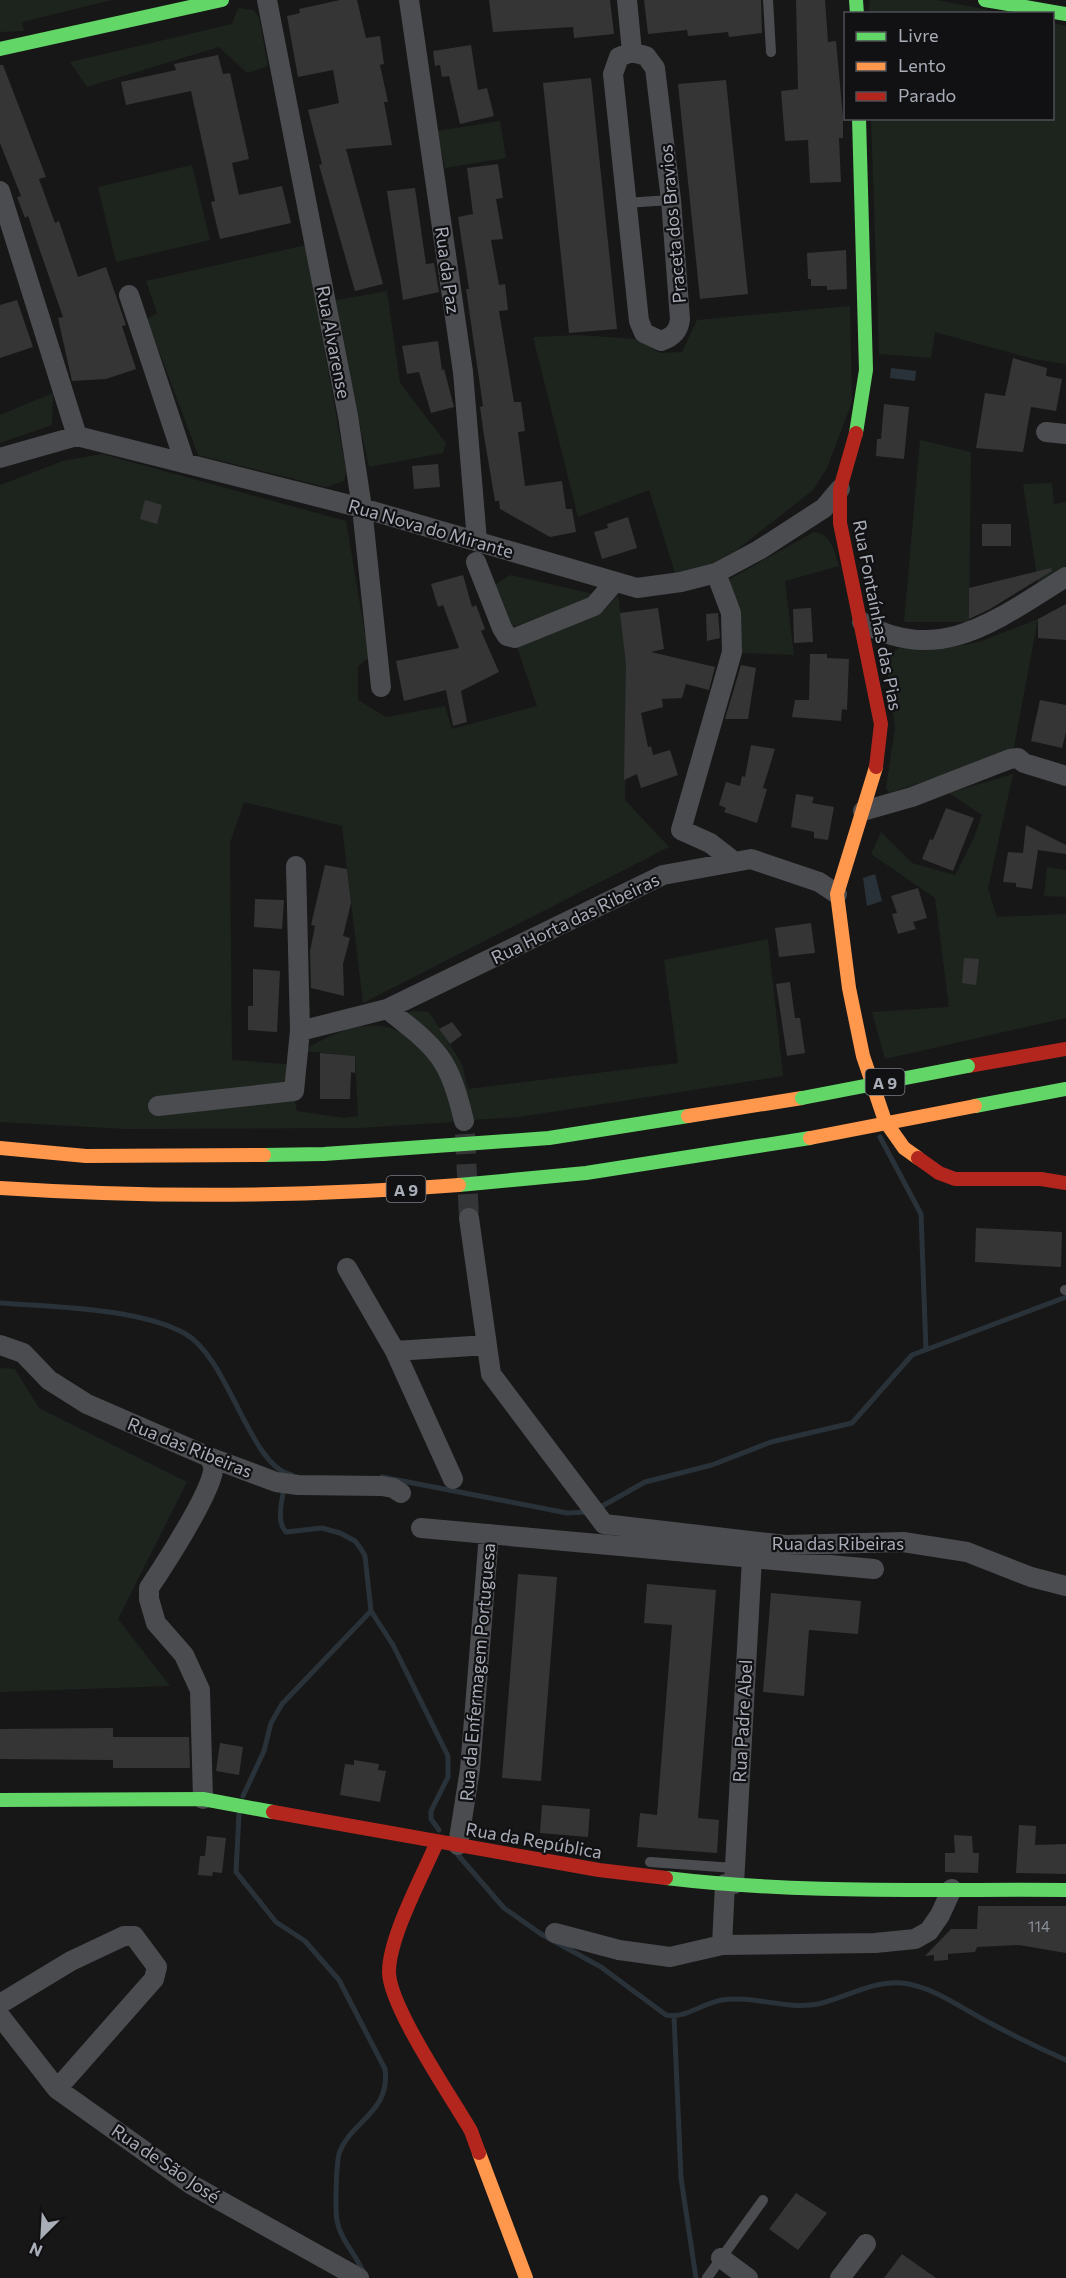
<svg xmlns="http://www.w3.org/2000/svg" width="1066" height="2278" viewBox="0 0 1066 2278" font-family="Commissioner,sans-serif">
  <style>
    .green { fill: #1d241e }
    .water { fill: #2a3239 }
    .lines { fill: none; stroke-linecap: round; stroke-linejoin: round }
    .stream { stroke: #2a3239; stroke-width: 5 }
    .building { fill: #353536 }
    .street-tunnel { stroke: #343537; stroke-width: 20; stroke-dasharray: 20 10; stroke-linecap: butt }
    .lane { stroke: #4b4c50; stroke-width: 10 }
    .street { stroke: #4b4c50; stroke-width: 20 }
    .fast { stroke: #63d668; stroke-width: 14 }
    .slow { stroke: #ff974d; stroke-width: 14 }
    .jam { stroke: #b3261e; stroke-width: 14 }
    .fast-bridge { stroke: #63d668; stroke-width: 14 }
    .slow-bridge { stroke: #ff974d; stroke-width: 14 }
    .labels { text-anchor: middle; dominant-baseline: central; stroke-width: 4.5; stroke-linejoin: round; paint-order: stroke }
    .number-label { font-size: 15px; fill: #8b8f98 }
    .shield { fill: #111113; stroke: #7b7e86; stroke-width: 1.5 }
    .shield-label { font-size: 16px; font-weight: bold; fill: #a8adb8 }
    .street-label { font-size: 18px; fill: #a8adb8; stroke: #111113 }
  </style>
  <rect width="100%" height="100%" fill="#171717"/>
  <path class="green" d="M0,0H112L22,22L24,31L0,32Z
    M870,0H936L1005,13L868,14Z
    M238,8L253,10L259,17L268,66L247,73L219,47L87,87L70,62L232,24Z
    M1053,23L1066,26V364L1033,359L935,332L931,358L879,354L871,119L1052,118Z
    M500,121L506,158L445,168L437,131Z
    M192,165L210,240L116,262L98,187Z
    M306,245L346,471L344,481L326,487L198,455L147,319L157,313L146,281Z
    M387,291L400,383L446,443L443,453L369,467L332,301Z
    M850,306L852,402L827,468L813,490L738,549L704,569L675,573L649,490L578,517L533,337L580,335L635,339L660,353L682,352L697,320Z
    M53,393L52,425L0,443V415Z
    M920,440L971,452L969,622H904Z
    M102,454L346,521L369,658L358,666V700L386,717L445,706L452,729L537,706L517,647L603,611L618,595L627,665L625,800L669,847L363,1003L342,826L244,802L230,843L232,1060L286,1064L297,1111L344,1118L358,1116L355,1056L304,1051C351,1020 396,1011 434,1061C446,1077 450,1102 454,1122L359,1128L126,1129L0,1122V485L63,461Z
    M1052,483L1054,504L1066,502V566L1038,584L1023,484Z
    M814,532C832,534 834,551 839,566L785,581L794,655L741,653L730,579Z
    M510,575L594,594V599L516,626H510L494,585Z
    M1038,619L1013,752L889,793L886,788L895,728L886,662L889,655L901,647H953L979,642Z
    M1013,774L988,889L997,917L1066,914V1018L885,1059L872,1012L949,1007L935,898L871,854L881,832L912,863L955,875L973,840L982,815L949,793Z
    M1047,867L1066,870V897L1044,896Z
    M768,939L783,1076L519,1117L472,1120L449,1052L432,1033L404,1014L413,1011L429,1012L462,1064L468,1089L678,1063L664,960Z
    M0,1368L15,1369L39,1408L187,1482L118,1619L170,1686L0,1692Z"/>
  <path class="water" d="M891,368L916,371L915,381L890,378Z
    M875,874L882,901L867,906L863,878Z"/>
  <g class="lines">
    <path class="stream" d="M880,1137L921,1214L926,1350
      M0,1303C52,1307 138,1308 184,1333C229,1357 250,1468 292,1475
      M382,1477L567,1513L588,1512
      M284,1488C282,1500 276,1522 286,1532L322,1528L340,1533L355,1541L361,1549L365,1556L371,1611L393,1645L448,1756V1777L431,1811V1819L439,1830
      M597,1509L645,1482L712,1465L771,1442L852,1423L912,1355L1066,1297
      M243,1796L264,1751L271,1723L282,1704L371,1611
      M239,1814L236,1872L276,1922L305,1941L339,1980L385,2069C391,2111 352,2121 340,2151C336,2160 335,2209 337,2220C340,2240 357,2255 364,2274
      M458,1855L504,1908L541,1934L601,1967L666,2015C686,2019 702,2003 722,2000C752,1995 786,2010 818,2004C845,1998 873,1980 902,1983C935,1987 962,2009 992,2024C1016,2037 1041,2049 1066,2060
      M674,2017L681,2178L696,2278"/>
  </g>
  <path class="building" d="M340,0H357L366,38L380,36L384,64L380,65L388,102H384L392,145L346,149L383,284L355,291L319,165L322,164L308,110L339,103L333,70L298,77L287,16L300,13L299,9Z
    M489,0H610L614,34L574,38L573,27L493,32Z
    M644,0H761L762,33L729,37L728,32L688,36L687,30L648,34Z
    M796,0H825L828,42L836,41L843,117V138H839L841,182L810,183L808,140L785,141L781,91L798,89Z
    M471,45L478,90L487,88L494,116L460,124L449,76L442,77L440,65L435,66L433,51Z
    M218,55L223,74L230,73L249,159L232,163L239,195L282,186L291,223L220,239L211,202L215,201L191,91L126,105L121,82L176,70L174,64Z
    M0,65H3L46,177L39,179L55,223L59,221L78,277L106,267L126,325L122,326L136,369L106,379L72,381L58,318L63,317L28,216L25,218L17,197L21,196L0,143Z
    M591,78L617,329L569,333L543,83Z
    M726,80L748,294L700,299L678,84Z
    M498,164L503,198L496,199L503,239L491,240L499,285L505,284L508,310L499,311L514,402H521L525,431L518,432L525,486L562,481L566,509H572L576,532L550,537L500,509L499,501H495L484,436L480,407L483,406L466,289H469L458,217L473,214L467,168Z
    M415,188L426,264L434,263L439,292L403,300L387,191Z
    M846,250L847,289L827,290V286H811V279H808L807,253Z
    M17,300L33,347L0,358V305Z
    M438,341L442,370L444,369L454,407L431,413L419,372L407,374L402,346Z
    M1013,358L1047,368L1046,376L1062,379L1056,411L1031,407L1023,452L976,448L985,393L1005,396Z
    M884,404L909,407L904,459L876,456L877,439H881Z
    M438,464L440,487L414,489L412,466Z
    M145,500L162,505L157,524L140,519Z
    M628,517L637,548L602,559L594,532L608,528L607,524Z
    M982,524H1011V546H982Z
    M1051,568L1052,571L990,609L969,619V588Z
    M463,575L472,607L476,605L485,629L481,631L499,672L461,691L467,722L453,726L446,690L404,701L396,661L459,648L443,605L438,607L431,584Z
    M1066,604V640L1038,638V619Z
    M658,608L664,649L651,652L715,667L709,690L686,684L682,698L662,699L663,707L641,713L648,747L651,746L653,755L670,750L678,775L641,788L637,774L624,780L626,664L620,613Z
    M811,608L813,642L794,643L793,609Z
    M718,613L720,638L707,641L706,614Z
    M810,654H827V658L849,659L847,710L842,709L841,721L792,717L795,700H809Z
    M741,665L756,668L748,719H725Z
    M1040,700L1066,705V732L1062,748L1031,741Z
    M751,745L775,749L763,788L767,789L757,823L724,812L726,808L719,805L726,782L740,786L742,776L745,777Z
    M796,794L814,797L812,803L834,807L828,840L814,838V832L791,827Z
    M946,808L974,818L953,871L922,859L930,839L933,840Z
    M1026,825L1066,845V854L1038,850L1032,889L1016,887V883L1003,882L1008,852L1023,853Z
    M325,865L347,869L351,903L343,936L350,938L343,964L344,996L311,988L310,951L315,926L311,925Z
    M918,888L927,918L913,922L916,929L898,934L892,914L897,913L891,896Z
    M255,899L284,900L282,929L254,927Z
    M811,923L815,953L779,957L775,928Z
    M964,958L979,959L976,985L962,983Z
    M253,969L280,971L277,1032L248,1030V1006H253Z
    M790,982L795,1018H800L805,1053L787,1056L776,984Z
    M452,1022L462,1035L450,1044L439,1029Z
    M320,1053L355,1056V1073L351,1072L350,1099H320Z
    M976,1228L1062,1232L1061,1267L975,1262Z
    M518,1574L557,1577L541,1781L502,1778Z
    M647,1584L716,1590L698,1818L719,1820L717,1853L637,1847L640,1813L657,1815L672,1625L644,1623Z
    M771,1593L861,1601L858,1634L809,1630L804,1696L763,1692Z
    M113,1728V1737H189L190,1768H113V1760L0,1759V1729Z
    M220,1743L243,1747L239,1775L216,1771Z
    M354,1760L379,1764L378,1770L386,1771L380,1802L340,1795L345,1764L354,1765Z
    M542,1805L590,1809L588,1837L540,1833Z
    M1019,1825L1036,1826L1035,1845L1066,1844V1874L1016,1873Z
    M954,1835L972,1836L973,1853H979L978,1873L945,1872V1853H955Z
    M207,1836L226,1838L222,1873L213,1872L212,1876L198,1875L200,1856H205Z
    M978,1906H1066V1953L1019,1945L977,1947L975,1952L948,1954V1960L934,1961V1955L925,1956L951,1929H977Z
    M796,2193L827,2213L798,2250L769,2229Z
    M902,2254L936,2278H884Z"/>
  <g class="lines">
    <path class="street-tunnel" d="M465,1134L469,1218"/>
    <path class="lane" d="M768,0L771,52
      M625,203L671,200
      M1065,1290H1066
      M650,1862L734,1868
      M707,2278L763,2200"/>
    <path class="street" d="M267,0L348,416L362,508L381,687
      M409,0L463,372L477,541
      M627,0L632,52
      M632,52L646,56L655,68L671,200L680,319C679,331 673,337 661,341L644,333L639,321L613,74L619,57Z
      M0,191L77,436
      M129,295L185,463
      M1046,432L1066,434
      M0,458L77,436L362,508L637,588L681,582L716,573L759,550L824,508L840,489
      M476,562L502,628L507,636L515,638L594,606L614,583
      M716,573L731,613L732,652L681,830L710,843L732,860
      M862,622C940,668 1000,617 1066,577
      M863,811L912,797L1010,759L1018,758L1024,763L1066,776
      M387,1009C437,1048 449,1057 464,1121
      M300,1031L387,1009L663,875L751,859L819,882L837,894
      M158,1106L294,1091L300,1031L296,866
      M469,1218L491,1374L604,1524L786,1545L903,1542L967,1552L1031,1577L1066,1586
      M347,1268L395,1351L487,1345
      M0,1345L23,1353L49,1380L87,1404L209,1457L276,1482L298,1485L382,1486L393,1488L401,1493
      M395,1351L453,1479
      M421,1528L874,1569
      M203,1799L200,1690L184,1655L156,1623L149,1599V1588C165,1564 209,1496 213,1471C214,1466 212,1462 209,1457
      M458,1845L470,1769L489,1534
      M734,1884L752,1558
      M555,1933L619,1950L670,1957L722,1945L725,1884
      M722,1945L875,1943L915,1939L929,1931L940,1915L952,1889
      M0,2004L71,1961L124,1936H134L157,1967L154,1979L57,2089
      M0,2016L57,2089L192,2185L359,2278
      M721,2258L748,2278
      M840,2278L866,2244"/>
    <path class="fast" d="M856,0L857,14
      M985,0L1066,14
      M0,49L222,0
      M856,433L866,370L859,118
      M975,1106L1066,1089
      M264,1155L324,1154L549,1138L688,1116
      M459,1185L586,1173L810,1138
      M0,1800L203,1799L273,1812
      M666,1878C798,1894 933,1889 1066,1890"/>
    <path class="slow" d="M876,767L837,894L849,988L863,1056L885,1121L904,1148L918,1158
      M688,1116L802,1098
      M0,1148L86,1156L264,1155
      M0,1188C153,1198 306,1197 459,1185
      M479,2153L526,2278"/>
    <path class="jam" d="M856,433L840,489V523L881,724L876,767
      M968,1066L1066,1049
      M918,1158L939,1173L955,1179H1041L1066,1183
      M273,1812L599,1870L666,1878
      M437,1842C423,1875 389,1937 389,1972C389,2006 452,2098 471,2131L479,2153"/>
    <path class="fast-bridge" d="M802,1098L968,1066"/>
    <path class="slow-bridge" d="M810,1138L975,1106"/>
  </g>
  <g class="labels">
    <g class="number-label">
      <text x="1039" y="1926">114</text>
    </g>
    <g class="shield">
      <rect x="865.5" y="1069" width="39" height="26" rx="4.5"/>
      <rect x="386.5" y="1176" width="39" height="26" rx="4.5"/>
    </g>
    <g class="shield-label">
      <text x="885" y="1082">A 9</text>
      <text x="406" y="1189">A 9</text>
    </g>
    <g class="street-label">
      <text transform="translate(672 224) rotate(-95)">Praceta dos Bravios</text>
      <text transform="translate(448 270) rotate(82)">Rua da Paz</text>
      <text transform="translate(334 342) rotate(79)">Rua Alvarense</text>
      <text transform="translate(431 528) rotate(16)">Rua Nova do Mirante</text>
      <text transform="translate(878 615) rotate(79)">Rua Fontaínhas das Pias</text>
      <text transform="translate(575 918) rotate(-26)">Rua Horta das Ribeiras</text>
      <text transform="translate(190 1447) rotate(22)">Rua das Ribeiras</text>
      <text x="838" y="1543">Rua das Ribeiras</text>
      <text transform="translate(477 1672) rotate(-85)">Rua da Enfermagem Portuguesa</text>
      <text transform="translate(742 1721) rotate(-87)">Rua Padre Abel</text>
      <text transform="translate(534 1840) rotate(10)">Rua da República</text>
      <text transform="translate(166 2163) rotate(34)">Rua de São José</text>
    </g>
  </g>
  <rect x="844" y="12" width="210" height="108" fill="#111113" stroke="#4d4f55" stroke-width="1.5"/>
  <rect x="856" y="32" width="30" height="9" fill="#63d668" stroke="#4d4f55" stroke-width="1.5"/>
  <text x="898" y="42" font-size="18" fill="#a8adb8">Livre</text>
  <rect x="856" y="62" width="30" height="9" fill="#ff974d" stroke="#4d4f55" stroke-width="1.5"/>
  <text x="898" y="72" font-size="18" fill="#a8adb8">Lento</text>
  <rect x="856" y="92" width="30" height="9" fill="#b3261e" stroke="#4d4f55" stroke-width="1.5"/>
  <text x="898" y="102" font-size="18" fill="#a8adb8">Parado</text>
  <g transform="translate(42 2236) rotate(204)" stroke="#111113" stroke-width="4.5" paint-order="stroke">
  <path d="M0-4.5L10 22L0 15L-10 22Z" fill="#a8adb8"/>
  <text y="-9" font-size="16" font-weight="bold" text-anchor="middle" fill="#a8adb8">N</text>
  </g>
</svg>
